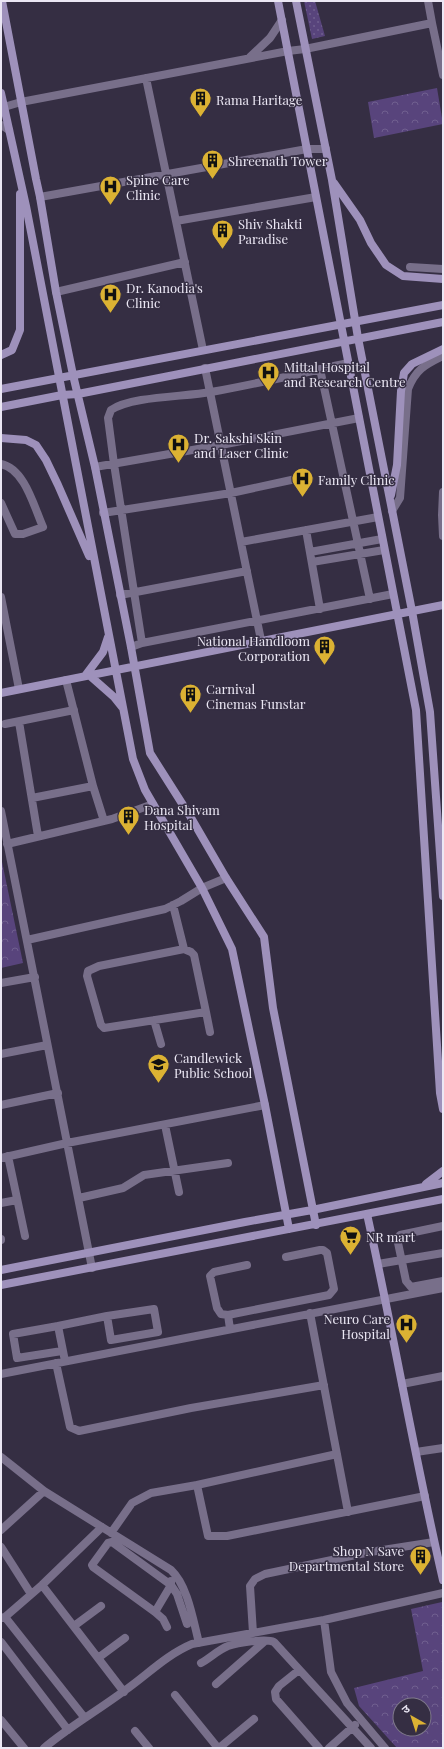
<svg xmlns="http://www.w3.org/2000/svg" width="444" height="1749" viewBox="0 0 444 1749" font-family="'Playfair Display','Noto Sans Devanagari',serif">
  <style>
    .grass { fill: url(#grass-dots) }
    .park { fill: url(#park-crowns); fill-rule: evenodd }
    .lines { fill: none; stroke-linecap: round; stroke-linejoin: round }
    .street { stroke: #786f8a; stroke-width: 8 }
    .secondary { stroke: #9e91bb; stroke-width: 8 }
    .labels { text-anchor: middle; dominant-baseline: central; stroke-width: 3; stroke-linejoin: round; paint-order: stroke }
    .poi-label { font-size: 13px; fill: #ebe7f4; stroke: #352e43; text-anchor: start }
  </style>
  <defs>
    <pattern id="grass-dots" width="8" height="8" patternUnits="userSpaceOnUse"><rect width="8" height="8" fill="#58447c"/><path d="M2 2h.1M6 6h.1" fill="none" stroke="#705f8f" stroke-width="1.8" stroke-linecap="round"/></pattern>
    <pattern id="park-crowns" width="20" height="18" patternUnits="userSpaceOnUse"><rect width="20" height="18" fill="#58447c"/><path d="M2 6a3 3 0 1 1 6 0M12 15a3 3 0 1 1 6 0" fill="none" stroke="#705f8f"/></pattern>
  </defs>
  <rect width="100%" height="100%" fill="#352e43"/>
  <path class="grass" d="M304,1H315L325,36L312,39Z"/>
  <path class="park" d="M437,88L443,124L374,138L368,102Z
    M1,857L23,963L1,968Z
    M442,1602L443,1611V1748H397L359,1706L354,1688L423,1671L411,1609ZM400,1705H424V1729H400Z"/>
  <g class="lines">
    <path class="street" d="M432,23L443,75
      M250,57L270,38L282,20
      M146,78L203,350
      M1,108L21,102L288,51L305,49L432,23L428,1
      M1,125L9,130
      M40,197L307,149H326
      M176,221L316,197
      M410,267L443,269
      M56,292L185,262
      M205,368L261,640
      M320,369L370,599
      M1,464C25,469 34,507 43,527L23,534H15L1,503
      M95,467L221,445L359,418
      M443,492L442,515L443,536
      M392,511L400,498L408,389C416,369 425,365 443,356
      M103,513L231,493L305,477
      M306,530L320,609
      M241,542L378,517
      M310,552L382,539
      M312,562L384,550
      M120,595L247,571
      M1,597L19,689
      M142,643L114,464L108,418L111,410C132,396 184,397 211,392C257,384 303,373 348,363
      M131,647L142,643L393,594
      M19,722L38,836
      M5,724L74,710
      M93,786L104,821
      M32,798L93,786L66,680
      M1,811L92,1268
      M7,844L112,819L153,804
      M173,905L184,949
      M27,940L165,909L181,901L202,888L226,878
      M184,949L191,952L194,955L206,1012L104,1028L101,1025L87,976L88,971L99,966Z
      M1,983L35,977
      M206,1012L210,1032
      M154,1020L161,1044
      M1,1054L47,1045
      M1,1105L58,1093
      M165,1125L179,1192
      M8,1156L25,1236
      M1,1158L67,1143L265,1105
      M79,1198L123,1188L144,1175L228,1163
      M1,1203L17,1200
      M443,1226L400,1235L397,1238L406,1281L411,1287L443,1281
      M1,1239V1240
      M378,1264L443,1253
      M310,1313L348,1512
      M228,1315L329,1295L334,1289L327,1253L323,1250H320L286,1257
      M58,1326L13,1334L17,1358L62,1351
      M230,1329L228,1315L221,1314L217,1308L210,1276L214,1272L247,1265
      M65,1361L58,1326L107,1316L111,1340L158,1332L154,1309L107,1316
      M56,1363L70,1427L79,1431L191,1408L324,1385
      M1,1374L443,1288
      M402,1384L443,1376
      M416,1452L443,1448
      M337,1454L197,1485L208,1536H227L425,1496
      M1,1457L44,1491L171,1570C188,1586 193,1620 199,1643
      M1,1530L44,1491
      M111,1533L132,1503L151,1493L197,1485
      M1,1547L31,1594
      M42,1585L124,1692
      M155,1612L171,1585V1581
      M5,1617L84,1717
      M1,1618L5,1617L42,1585L102,1527
      M324,1620L331,1672L347,1703L385,1748
      M74,1626L101,1606
      M167,1627L163,1619L155,1612L93,1567L92,1565L108,1543L112,1542L171,1585L177,1594L187,1624
      M253,1633L250,1586L255,1579L265,1574L370,1552L434,1542
      M1,1642L68,1730
      M98,1658L125,1638
      M201,1663C210,1658 218,1650 228,1646C237,1643 266,1638 274,1642L371,1748
      M299,1670L279,1686L275,1692L276,1699L319,1748
      M216,1684L265,1641
      M175,1695L218,1748
      M1,1720L24,1748
      M135,1731L149,1748
      M44,1748C69,1727 97,1711 124,1691C147,1675 166,1655 192,1644L324,1620L443,1593
      M219,1748L254,1719
      M329,1748L355,1725"/>
    <path class="secondary" d="M2,1L36,179L40,197L56,292L73,375L95,467L131,647L150,753L190,816L226,878L264,937L273,1008L316,1225
      M278,1L416,710L440,1093L443,1109
      M296,1L332,180L358,338L412,611L430,712L443,896
      M1,93L26,206L133,759L145,790L202,888L232,949L265,1105L289,1229
      M334,183L360,220L371,243L386,265L403,276L443,279
      M1,355L12,350L20,330V194
      M1,389L443,305
      M1,407L62,395L78,394L443,322
      M1,438L26,440L36,445L46,460L58,485L89,556
      M391,495L397,465L401,391L404,373L412,364L443,349
      M89,675L114,697L122,707
      M85,676L103,652L108,637
      M1,693L443,605
      M426,1184L443,1171
      M367,1214C394,1336 415,1459 443,1580
      M1,1270L245,1222L312,1210L443,1183
      M1,1285L443,1199"/>
  </g>
  <defs>
    <symbol id="building-pin" viewBox="-11 -11 22 30"><path d="M0 17L-7.5 6A9.5 9.5 0 1 1 7.5 6Z" fill="#dcb233" stroke="#352e43"/><path d="M-4-6H4V6H1V3H-1V6H-4ZM-2.5-4.3h1.7v1.8h-1.7ZM.8-4.3h1.7v1.8H.8ZM-2.5-1h1.7V.8h-1.7ZM.8-1h1.7V.8H.8Z" fill="#111"/></symbol>
    <symbol id="hospital-pin" viewBox="-11 -11 22 30"><path d="M0 17L-7.5 6A9.5 9.5 0 1 1 7.5 6Z" fill="#dcb233" stroke="#352e43"/><path d="M-5-5h3v3.5h4V-5h3V5h-3V1.5h-4V5h-3Z" fill="#111"/></symbol>
    <symbol id="school-pin" viewBox="-11 -11 22 30"><path d="M0 17L-7.5 6A9.5 9.5 0 1 1 7.5 6Z" fill="#dcb233" stroke="#352e43"/><path d="M0-5L7-2L0 1L-7-2ZM-4 1L0 2.5L4 1V4Q0 6-4 4Z" fill="#111"/></symbol>
    <symbol id="supermarket-pin" viewBox="-11 -11 22 30"><path d="M0 17L-7.5 6A9.5 9.5 0 1 1 7.5 6Z" fill="#dcb233" stroke="#352e43"/><path d="M-6-5.5h2.5l.6 2H6L4.5 2H-2.5L-4.4-4H-6ZM-1.5 3.2a1.3 1.3 0 1 0 .1 0ZM3 3.2a1.3 1.3 0 1 0 .1 0Z" fill="#111"/></symbol>
  </defs>
  <g fill-rule="evenodd">
    <use href="#building-pin" x="188" y="86" width="25" height="34"/>
    <use href="#building-pin" x="200" y="148" width="25" height="34"/>
    <use href="#hospital-pin" x="98" y="174" width="25" height="34"/>
    <use href="#building-pin" x="210" y="218" width="25" height="34"/>
    <use href="#hospital-pin" x="98" y="282" width="25" height="34"/>
    <use href="#hospital-pin" x="256" y="360" width="25" height="34"/>
    <use href="#hospital-pin" x="166" y="432" width="25" height="34"/>
    <use href="#hospital-pin" x="290" y="466" width="25" height="34"/>
    <use href="#building-pin" x="312" y="634" width="25" height="34"/>
    <use href="#building-pin" x="178" y="682" width="25" height="34"/>
    <use href="#building-pin" x="116" y="804" width="25" height="34"/>
    <use href="#school-pin" x="146" y="1052" width="25" height="34"/>
    <use href="#supermarket-pin" x="338" y="1224" width="25" height="34"/>
    <use href="#hospital-pin" x="394" y="1312" width="25" height="34"/>
    <use href="#building-pin" x="408" y="1544" width="25" height="34"/>
  </g>
  <g class="labels">
    <g class="poi-label">
      <text x="216" y="99">Rama Haritage</text>
      <text x="228" y="160">Shreenath Tower</text>
      <text x="126" y="179">Spine Care<tspan x="126" dy="15">Clinic</tspan></text>
      <text x="238" y="223">Shiv Shakti<tspan x="238" dy="15">Paradise</tspan></text>
      <text x="126" y="287">Dr. Kanodia's<tspan x="126" dy="15">Clinic</tspan></text>
      <text x="284" y="366">Mittal Hospital<tspan x="284" dy="15">and Research Centre</tspan></text>
      <text x="194" y="437">Dr. Sakshi Skin<tspan x="194" dy="15">and Laser Clinic</tspan></text>
      <text x="318" y="479">Family Clinic</text>
      <text x="310" y="640" text-anchor="end">National Handloom<tspan x="310" dy="15">Corporation</tspan></text>
      <text x="206" y="688">Carnival<tspan x="206" dy="15">Cinemas Funstar</tspan></text>
      <text x="144" y="809">Dana Shivam<tspan x="144" dy="15">Hospital</tspan></text>
      <text x="174" y="1057">Candlewick<tspan x="174" dy="15">Public School</tspan></text>
      <text x="366" y="1236">NR mart</text>
      <text x="390" y="1318" text-anchor="end">Neuro Care<tspan x="390" dy="15">Hospital</tspan></text>
      <text x="404" y="1550" text-anchor="end">Shop N Save<tspan x="404" dy="15">Departmental Store</tspan></text>
    </g>
  </g>
  <rect width="444" height="1749" fill="none" stroke="#ebe7f4" stroke-width="4"/>
  <g transform="translate(412 1717) rotate(321)"><circle r="19" fill="#352e43" stroke="#7e788a"/>
  <path d="M0-3L7 15L0 10L-7 15Z" fill="#dcb233"/>
  <text y="-6" font-size="11" font-weight="bold" text-anchor="middle" fill="#ebe7f4">उ</text>
  </g>
</svg>
